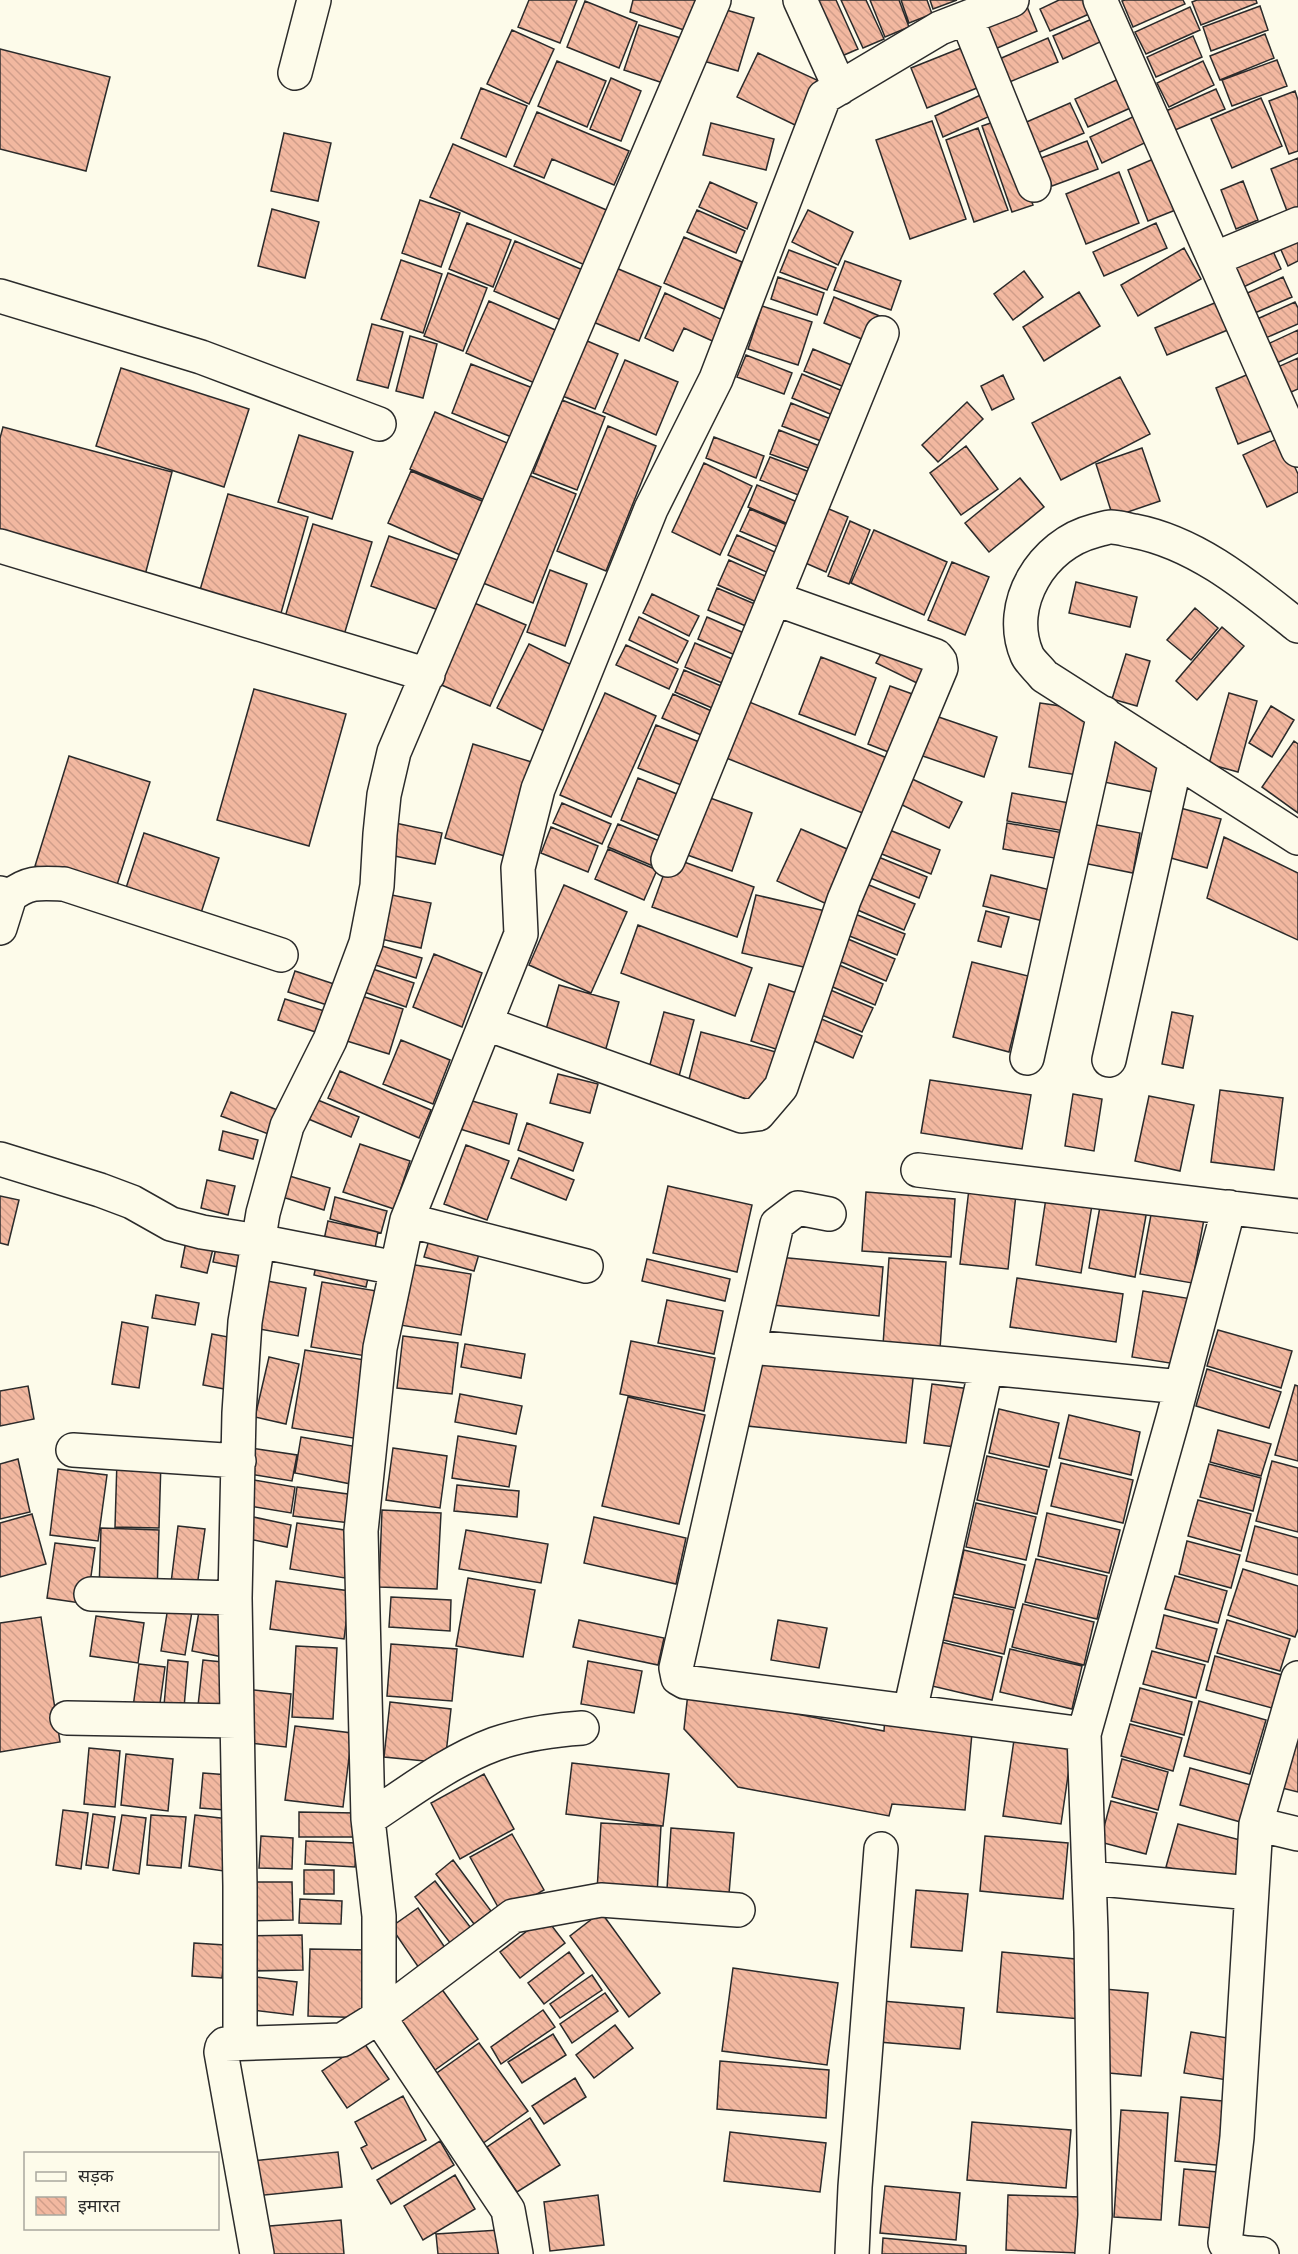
<svg xmlns="http://www.w3.org/2000/svg" width="1298" height="2254" viewBox="0 0 1298 2254" font-family="'DM Sans','Noto Sans Devanagari',sans-serif">
  <style>
    .building { fill: url(#building-back-hatch); stroke: #2b2b2b; stroke-width: 1.5 }
    .lines { fill: none; stroke-linecap: round; stroke-linejoin: round }
    .minor-casing { stroke: #2b2b2b; stroke-width: 36 }
    .minor { stroke: #fdfbea; stroke-width: 33 }
  </style>
  <defs>
    <pattern id="building-back-hatch" width="6" height="6" patternUnits="userSpaceOnUse" patternTransform="scale(1.5)"><rect width="6" height="6" fill="#f2b8a0"/><path d="M-1 5l2 2M0 0l6 6M5-1l2 2" fill="none" stroke="#d09e8a"/></pattern>
  </defs>
  <rect width="100%" height="100%" fill="#fdfbea"/>
  <path class="building" d="M529,0H577L560,43L518,27Z
    M633,0H697L687,31L630,12Z
    M820,0H836L858,49L835,59L811,4Z
    M841,0H866L884,39L863,48Z
    M870,0H899L909,27L885,37Z
    M901,0H927L932,14L909,23Z
    M930,0H957L933,9Z
    M1059,0H1091L1096,11L1050,31L1040,9Z
    M1125,0H1183L1185,4L1133,27L1122,1Z
    M1197,0H1256L1257,3L1201,25L1192,2Z
    M585,1L637,22L619,68L567,47Z
    M1026,4L1037,31L988,52L976,25Z
    M1260,6L1268,30L1211,51L1203,27Z
    M716,7L754,18L738,71L700,60Z
    M1190,7L1200,30L1146,54L1135,32Z
    M1101,15L1111,37L1063,59L1053,36Z
    M639,25L681,38L666,84L624,70Z
    M512,30L554,49L529,104L487,84Z
    M1265,34L1274,58L1220,80L1210,56Z
    M1193,36L1202,57L1156,77L1147,57Z
    M1048,38L1058,62L1007,83L997,60Z
    M971,44L987,84L927,108L911,68Z
    M0,49L110,77L86,171L0,149Z
    M758,53L817,80L795,125L737,97Z
    M1277,60L1287,86L1232,106L1222,80Z
    M557,61L606,81L587,127L538,106Z
    M1203,61L1214,85L1169,107L1157,83Z
    M1125,76L1137,105L1088,127L1075,99Z
    M611,78L641,91L621,141L590,129Z
    M481,88L527,106L506,157L461,138Z
    M1216,89L1225,109L1175,130L1166,111Z
    M1295,91L1298,100V151L1289,154L1269,101Z
    M987,92L997,113L943,137L935,116Z
    M1261,98L1282,146L1232,168L1211,119Z
    M1070,103L1084,133L1026,158L1013,128Z
    M537,112L629,151L614,185L552,159L544,178L514,166Z
    M1139,114L1151,140L1102,163L1090,137Z
    M1002,119L1033,205L1012,212L982,126Z
    M932,121L966,219L910,239L876,140Z
    M711,123L774,139L766,170L703,155Z
    M978,128L1008,210L974,222L946,140Z
    M284,133L331,143L318,201L271,191Z
    M1087,141L1098,169L1052,186L1041,158Z
    M453,144L618,215L594,269L430,197Z
    M1158,157L1178,209L1148,221L1128,170Z
    M1298,158V207L1287,211L1271,169Z
    M1119,172L1139,223L1086,244L1066,194Z
    M1243,181L1258,220L1236,229L1221,190Z
    M710,182L757,203L747,229L699,207Z
    M420,200L460,213L441,267L402,253Z
    M272,209L319,222L305,278L258,266Z
    M697,210L745,231L736,253L687,232Z
    M808,210L853,232L838,265L792,242Z
    M467,223L511,240L493,287L449,269Z
    M1156,223L1167,248L1104,276L1093,252Z
    M1298,233V261L1288,266L1278,243Z
    M684,237L742,262L724,309L664,283Z
    M1268,240L1281,269L1235,291L1221,262Z
    M515,241L592,274L570,324L494,291Z
    M1184,248L1201,279L1138,316L1121,285Z
    M789,250L836,268L827,290L780,272Z
    M401,260L442,274L423,333L381,319Z
    M845,261L901,281L891,310L834,290Z
    M609,265L661,287L639,341L586,319Z
    M1024,271L1043,297L1013,320L994,294Z
    M448,273L487,288L463,351L424,336Z
    M778,277L824,293L817,315L771,299Z
    M1283,277L1292,297L1243,318L1234,299Z
    M1079,292L1100,326L1044,361L1023,327Z
    M665,293L729,323L719,344L684,328L673,351L645,338Z
    M834,297L882,317L871,343L824,323Z
    M1224,299L1235,327L1167,355L1155,328Z
    M489,301L569,336L546,388L466,353Z
    M1295,302L1298,308V324L1254,343L1246,324Z
    M762,306L812,322L798,365L748,349Z
    M372,324L403,332L388,388L357,380Z
    M1298,330V353L1266,368L1257,349Z
    M410,336L437,344L423,398L396,391Z
    M580,338L618,354L595,409L555,393Z
    M813,349L861,369L852,390L804,371Z
    M746,355L792,373L784,394L737,377Z
    M1298,358V389L1280,397L1269,371Z
    M625,360L678,382L656,435L603,412Z
    M471,364L543,392L524,442L452,413Z
    M121,368L249,409L224,487L96,446Z
    M1251,373L1273,430L1238,444L1216,388Z
    M802,374L852,395L842,419L792,398Z
    M1003,375L1014,399L992,410L981,386Z
    M1120,377L1150,434L1061,480L1032,423Z
    M562,400L605,417L577,490L533,473Z
    M967,402L983,419L938,462L922,445Z
    M791,403L843,424L834,446L782,426Z
    M435,412L514,446L489,502L410,469Z
    M608,426L656,446L606,571L557,551Z
    M3,427L172,472L144,579L0,541V438Z
    M779,430L827,449L819,472L770,454Z
    M299,435L353,452L332,519L278,502Z
    M714,437L764,456L756,478L706,458Z
    M1281,437L1298,474V492L1267,507L1243,455Z
    M966,446L998,489L961,515L930,473Z
    M1142,448L1160,501L1113,517L1096,464Z
    M770,457L815,474L806,498L760,480Z
    M704,463L752,486L720,555L672,532Z
    M411,471L489,504L467,558L388,523Z
    M526,474L576,494L533,603L483,583Z
    M1020,478L1044,507L989,552L965,523Z
    M757,485L809,507L800,529L748,507Z
    M228,494L308,517L281,613L200,590Z
    M817,504L848,517L826,572L794,558Z
    M750,509L801,531L792,553L740,531Z
    M850,521L870,530L849,584L828,576Z
    M313,524L372,542L344,635L285,617Z
    M874,530L947,562L924,615L851,583Z
    M737,535L788,558L780,578L728,555Z
    M389,536L466,563L447,613L371,586Z
    M729,560L781,583L770,608L718,585Z
    M952,562L989,577L965,635L928,620Z
    M550,570L587,584L565,646L527,632Z
    M1076,582L1137,597L1130,627L1069,613Z
    M717,588L769,610L760,632L708,610Z
    M652,594L699,616L689,636L643,613Z
    M472,602L526,625L490,706L437,683Z
    M1195,608L1218,628L1191,660L1167,640Z
    M639,617L688,641L677,663L629,640Z
    M707,617L758,639L749,661L698,639Z
    M1222,627L1244,646L1197,700L1176,681Z
    M695,643L746,665L736,689L685,667Z
    M887,643L935,666L925,687L876,663Z
    M529,644L580,669L548,733L497,708Z
    M626,645L678,669L669,689L616,665Z
    M1126,654L1150,661L1137,706L1112,699Z
    M821,657L876,678L855,735L799,714Z
    M684,670L735,692L726,714L675,692Z
    M890,686L918,696L896,755L868,744Z
    M254,689L346,714L309,846L217,820Z
    M605,693L656,716L611,817L560,795Z
    M1229,693L1257,701L1238,772L1209,764Z
    M673,694L725,717L715,741L662,718Z
    M737,697L897,762L875,818L714,753Z
    M1040,703L1088,710L1077,775L1029,767Z
    M1271,706L1294,720L1272,757L1249,743Z
    M927,713L997,737L984,777L914,753Z
    M656,725L712,747L694,790L638,768Z
    M1107,740L1161,751L1153,792L1099,781Z
    M1294,741L1298,744V813L1262,787Z
    M473,744L535,763L508,857L445,838Z
    M69,756L150,782L115,891L35,866Z
    M638,778L689,799L672,841L621,820Z
    M910,778L962,802L949,828L898,803Z
    M1012,793L1070,803L1064,831L1007,821Z
    M699,794L752,813L732,871L679,852Z
    M562,803L611,824L602,844L553,823Z
    M1173,806L1221,819L1207,868L1160,855Z
    M386,821L442,833L435,864L379,853Z
    M1007,823L1064,833L1060,859L1003,849Z
    M1086,823L1140,833L1133,873L1078,862Z
    M618,824L669,845L660,869L608,847Z
    M551,827L598,846L588,872L541,853Z
    M801,829L854,852L831,906L777,881Z
    M887,829L940,850L931,874L877,852Z
    M144,833L219,858L199,919L124,894Z
    M1224,837L1298,873V940L1207,898Z
    M608,849L657,870L644,900L595,879Z
    M876,856L927,877L919,898L868,877Z
    M670,857L754,887L737,937L652,907Z
    M991,875L1054,891L1047,922L983,906Z
    M864,883L915,904L904,930L853,908Z
    M564,885L627,912L591,993L529,965Z
    M382,893L431,903L421,948L372,937Z
    M756,895L830,912L817,970L742,953Z
    M986,911L1009,917L1001,947L978,941Z
    M850,912L905,934L897,955L842,933Z
    M638,925L752,968L735,1016L621,973Z
    M841,936L895,959L886,981L832,958Z
    M369,942L422,958L416,978L363,961Z
    M434,954L482,973L462,1027L413,1007Z
    M830,961L883,984L875,1005L821,982Z
    M972,962L1028,976L1009,1052L953,1037Z
    M361,965L414,983L406,1007L353,988Z
    M295,971L340,986L333,1007L288,992Z
    M769,984L797,993L779,1050L751,1041Z
    M559,985L619,1002L603,1059L542,1043Z
    M821,986L873,1008L862,1032L810,1010Z
    M352,993L403,1009L389,1054L337,1038Z
    M285,999L331,1013L325,1035L278,1020Z
    M664,1012L694,1020L678,1080L648,1072Z
    M1172,1012L1193,1016L1183,1068L1162,1064Z
    M812,1015L862,1036L853,1058L803,1036Z
    M701,1032L776,1052L762,1103L688,1083Z
    M401,1040L450,1060L433,1104L383,1084Z
    M340,1071L431,1110L419,1138L328,1098Z
    M558,1074L598,1084L590,1113L550,1103Z
    M930,1080L1031,1095L1022,1149L921,1133Z
    M1220,1090L1283,1098L1274,1170L1211,1162Z
    M231,1092L280,1111L271,1135L221,1116Z
    M1073,1094L1102,1099L1094,1151L1065,1146Z
    M308,1096L359,1117L351,1137L299,1115Z
    M1149,1096L1194,1105L1180,1171L1135,1161Z
    M469,1100L517,1114L509,1144L460,1129Z
    M527,1123L583,1143L573,1171L518,1150Z
    M223,1131L258,1140L253,1159L219,1150Z
    M360,1144L410,1161L394,1209L343,1192Z
    M466,1145L509,1161L487,1220L444,1204Z
    M519,1158L574,1180L566,1200L511,1178Z
    M286,1175L330,1188L324,1210L279,1196Z
    M207,1180L235,1186L228,1215L201,1208Z
    M668,1186L752,1205L737,1272L653,1253Z
    M969,1189L1016,1194L1008,1269L960,1264Z
    M866,1192L955,1199L951,1257L862,1251Z
    M0,1196L19,1200L8,1245L0,1243Z
    M335,1197L387,1211L381,1233L330,1219Z
    M1046,1198L1092,1205L1081,1273L1036,1265Z
    M1101,1201L1147,1210L1135,1277L1089,1268Z
    M1153,1204L1205,1214L1192,1283L1140,1274Z
    M328,1221L378,1232L373,1259L322,1249Z
    M432,1230L482,1244L474,1271L424,1257Z
    M188,1231L216,1237L207,1273L181,1267Z
    M218,1238L253,1246L248,1269L213,1262Z
    M319,1253L371,1265L366,1287L314,1275Z
    M778,1257L883,1267L879,1316L773,1305Z
    M889,1258L946,1262L940,1349L883,1345Z
    M647,1259L730,1279L725,1301L642,1281Z
    M409,1264L471,1274L461,1335L400,1325Z
    M1017,1278L1123,1294L1116,1342L1010,1327Z
    M256,1279L306,1288L298,1336L248,1327Z
    M322,1282L383,1292L372,1357L311,1347Z
    M1143,1291L1192,1299L1182,1365L1132,1357Z
    M156,1295L199,1303L195,1325L152,1318Z
    M667,1300L723,1311L714,1354L658,1343Z
    M122,1322L148,1327L139,1388L112,1384Z
    M1218,1330L1292,1351L1281,1388L1207,1366Z
    M212,1334L244,1340L235,1391L203,1385Z
    M403,1336L458,1343L452,1394L397,1388Z
    M631,1341L715,1358L704,1411L620,1394Z
    M465,1344L525,1354L521,1378L461,1367Z
    M305,1350L371,1361L359,1439L292,1428Z
    M756,1352L914,1370L906,1443L747,1426Z
    M269,1357L299,1364L286,1424L255,1417Z
    M1207,1369L1281,1392L1269,1428L1196,1406Z
    M932,1384L970,1389L963,1448L924,1443Z
    M1295,1385L1298,1386V1461L1275,1455Z
    M28,1386L34,1419L0,1426V1391Z
    M460,1394L522,1406L516,1434L455,1422Z
    M628,1397L705,1415L679,1524L602,1506Z
    M999,1409L1059,1423L1049,1467L989,1453Z
    M1069,1415L1140,1432L1131,1475L1059,1458Z
    M1218,1430L1271,1444L1261,1476L1210,1462Z
    M458,1436L516,1446L509,1487L452,1478Z
    M301,1437L358,1447L351,1484L295,1473Z
    M250,1448L297,1455L292,1481L244,1473Z
    M393,1448L447,1456L440,1508L386,1500Z
    M987,1456L1047,1470L1037,1514L977,1500Z
    M18,1459L30,1512L0,1519V1464Z
    M117,1460L161,1461L159,1528L115,1527Z
    M1272,1461L1298,1468V1532L1256,1521Z
    M1061,1463L1133,1480L1123,1523L1051,1506Z
    M1209,1464L1261,1478L1253,1511L1200,1497Z
    M58,1469L107,1475L98,1541L50,1535Z
    M242,1478L295,1487L291,1513L237,1504Z
    M457,1485L519,1491L517,1517L454,1511Z
    M297,1487L362,1496L358,1524L293,1516Z
    M1198,1500L1251,1514L1241,1551L1188,1536Z
    M976,1503L1036,1517L1026,1560L966,1547Z
    M382,1510L441,1513L437,1589L379,1587Z
    M1047,1513L1120,1530L1109,1573L1038,1556Z
    M32,1514L46,1564L0,1577V1523Z
    M244,1515L291,1525L287,1547L240,1537Z
    M594,1517L686,1538L676,1584L584,1563Z
    M297,1523L358,1532L351,1579L290,1569Z
    M178,1526L205,1529L196,1594L170,1591Z
    M1255,1526L1298,1538V1575L1246,1561Z
    M101,1528L159,1530L157,1593L99,1591Z
    M466,1530L548,1544L541,1583L459,1569Z
    M1187,1541L1240,1555L1231,1588L1179,1574Z
    M55,1543L95,1548L87,1604L47,1598Z
    M964,1550L1025,1565L1015,1608L954,1594Z
    M1036,1559L1107,1576L1097,1619L1025,1602Z
    M1243,1569L1298,1586V1629L1295,1637L1228,1615Z
    M1175,1576L1227,1591L1218,1623L1165,1609Z
    M468,1578L535,1590L523,1657L456,1646Z
    M276,1581L350,1591L344,1639L270,1629Z
    M391,1597L451,1600L450,1631L389,1627Z
    M953,1597L1014,1610L1004,1654L943,1640Z
    M1023,1604L1094,1622L1084,1665L1012,1647Z
    M200,1606L231,1612L223,1657L192,1651Z
    M168,1607L192,1611L185,1655L161,1651Z
    M1164,1615L1217,1629L1208,1662L1156,1648Z
    M96,1616L144,1623L138,1663L90,1656Z
    M41,1617L60,1742L0,1752V1623Z
    M579,1620L664,1638L658,1665L573,1647Z
    M778,1620L827,1628L819,1668L771,1660Z
    M1227,1620L1290,1639L1280,1671L1217,1653Z
    M941,1642L1002,1657L992,1700L932,1686Z
    M391,1644L457,1649L452,1701L387,1696Z
    M296,1646L337,1648L333,1719L292,1717Z
    M1010,1649L1082,1666L1072,1709L1000,1692Z
    M1152,1651L1205,1665L1196,1698L1143,1684Z
    M1215,1656L1282,1675L1272,1708L1206,1690Z
    M168,1660L188,1662L183,1719L163,1717Z
    M203,1660L232,1663L227,1718L197,1715Z
    M588,1661L642,1671L634,1713L581,1704Z
    M139,1664L165,1667L158,1718L132,1714Z
    M1140,1688L1192,1702L1184,1735L1131,1721Z
    M244,1689L291,1694L286,1747L239,1742Z
    M688,1693L884,1731L885,1715L973,1722L965,1810L892,1804L889,1816L738,1787L684,1729Z
    M1199,1701L1266,1720L1250,1774L1184,1756Z
    M390,1702L451,1709L445,1763L384,1757Z
    M1130,1724L1182,1738L1173,1771L1121,1756Z
    M295,1726L352,1733L343,1807L285,1800Z
    M1298,1732V1792L1270,1785Z
    M1015,1733L1073,1741L1061,1824L1003,1816Z
    M89,1748L120,1751L115,1807L84,1804Z
    M126,1754L173,1759L168,1811L121,1805Z
    M1122,1759L1168,1772L1158,1810L1112,1797Z
    M572,1763L669,1774L663,1826L566,1814Z
    M1190,1768L1254,1786L1244,1823L1180,1805Z
    M203,1773L229,1775L225,1810L200,1808Z
    M484,1774L514,1829L460,1859L431,1803Z
    M1111,1801L1157,1813L1146,1854L1100,1842Z
    M63,1810L88,1813L81,1869L56,1865Z
    M299,1812L356,1813L355,1837H299Z
    M93,1814L115,1817L108,1868L86,1865Z
    M122,1815L146,1818L139,1874L113,1870Z
    M151,1815L186,1817L181,1868L147,1865Z
    M195,1815L237,1820L231,1872L189,1866Z
    M601,1823L661,1826L657,1894L597,1891Z
    M1178,1824L1248,1842L1236,1886L1166,1867Z
    M671,1828L734,1833L729,1894L667,1889Z
    M512,1834L544,1890L502,1914L470,1857Z
    M261,1836L293,1838L292,1869L259,1868Z
    M985,1836L1068,1843L1063,1899L980,1891Z
    M306,1841L356,1843L355,1867L305,1864Z
    M453,1860L491,1911L474,1924L436,1874Z
    M304,1870H334V1894H304Z
    M435,1881L471,1928L451,1944L415,1897Z
    M245,1882H292L293,1920L245,1921Z
    M916,1890L968,1894L962,1951L911,1947Z
    M300,1899L342,1901L341,1924L299,1923Z
    M418,1908L446,1949L419,1968L391,1927Z
    M601,1912L660,1993L629,2017L570,1936Z
    M545,1917L565,1943L520,1978L500,1952Z
    M302,1935L303,1970L247,1971L246,1936Z
    M194,1943L225,1945L222,1978L192,1976Z
    M310,1949L370,1950L369,2018L308,2016Z
    M569,1952L584,1973L544,2004L528,1983Z
    M1002,1952L1086,1960L1081,2019L997,2012Z
    M733,1968L838,1983L827,2065L722,2051Z
    M592,1975L602,1990L560,2018L550,2004Z
    M247,1976L297,1982L293,2015L243,2009Z
    M438,1984L478,2039L435,2070L395,2016Z
    M1104,1989L1148,1993L1141,2076L1098,2072Z
    M605,1993L618,2011L572,2043L560,2024Z
    M882,2001L964,2008L960,2049L879,2042Z
    M543,2010L555,2027L501,2064L491,2047Z
    M615,2025L633,2048L594,2078L576,2055Z
    M1191,2032L1234,2039L1227,2080L1184,2073Z
    M553,2034L566,2055L522,2083L508,2062Z
    M364,2043L389,2079L347,2108L322,2071Z
    M479,2043L528,2111L482,2144L434,2075Z
    M720,2061L829,2070L826,2118L717,2109Z
    M575,2078L586,2097L544,2124L532,2106Z
    M403,2096L426,2140L372,2169L361,2148L367,2145L355,2122Z
    M1181,2097L1233,2102L1226,2166L1175,2161Z
    M1121,2110L1168,2113L1161,2220L1114,2217Z
    M530,2118L560,2165L517,2192L487,2147Z
    M972,2122L1071,2130L1066,2188L967,2180Z
    M730,2132L826,2143L820,2192L724,2181Z
    M440,2141L454,2165L391,2204L377,2180Z
    M338,2152L342,2187L255,2196L252,2161Z
    M1184,2169L1229,2173L1224,2229L1179,2225Z
    M455,2175L475,2209L423,2240L404,2206Z
    M885,2186L960,2193L956,2240L880,2233Z
    M598,2195L604,2245L550,2251L544,2202Z
    M1008,2195L1082,2197L1080,2253L1006,2250Z
    M341,2220L344,2254H260L258,2227Z
    M499,2230L501,2254H438L436,2234Z
    M883,2238L966,2246V2254H882Z"/>
  <g class="lines">
    <defs>
      <path id="minor" d="M800,0L840,88
        M1100,0L1298,450
        M967,19L1034,185
        M295,73L314,0
        M1214,259L1298,224
        M0,296L201,357L379,424
        M0,546L428,675
        M1298,626C1249,587 1197,543 1134,531C1127,530 1119,527 1111,527C1106,527 1099,530 1094,531C1043,544 1005,604 1027,655C1030,662 1039,669 1044,676L1298,838
        M668,860L882,333
        M0,893L10,896L0,928
        M10,896C29,881 40,883 64,884L281,955
        M487,1024L742,1116L758,1114L781,1087L844,900L941,668L940,661L936,656L776,599
        M1027,1058L1104,713
        M1109,1060L1176,760
        M0,1159L100,1190L132,1202L171,1224L202,1232L258,1241L396,1268
        M918,1170L1298,1216
        M829,1214L798,1208L777,1224L676,1668L678,1678L685,1682L1084,1734
        M407,1220L586,1266
        M749,1347L949,1364L1181,1387
        M73,1450L239,1461
        M91,1594L235,1598
        M910,1711L986,1368
        M67,1718L236,1721
        M368,1819C409,1792 449,1761 495,1744C523,1734 553,1730 582,1728
        M1256,1824L1298,1834
        M1089,1878L1251,1893
        M240,2043V1886L235,1598L239,1413L245,1322L263,1213L287,1126L330,1040L366,943L377,886L380,834L384,795L394,752L714,0
        M257,2254L221,2052L222,2047L225,2044L342,2040L379,2017L513,1916L601,1900L738,1910
        M516,2254L508,2210L379,2017V1916L368,1819L361,1531L380,1348L407,1220L521,934L518,868L538,789L651,509L716,379L824,97L940,28L1012,0
        M852,2254L855,2187L881,1849
        M1092,2254L1095,2215L1091,1932L1084,1734L1173,1418L1229,1207
        M1262,2254C1250,2253 1231,2254 1225,2243L1237,2137L1256,1824L1298,1678"/>
    </defs>
    <use href="#minor" class="minor-casing"/>
    <use href="#minor" class="minor"/>
  </g>
  <rect x="24" y="2152" width="195" height="78" fill="#fdfbea" stroke="#a9a89e" stroke-width="1.5"/>
  <rect x="36" y="2172" width="30" height="9" fill="#fdfbea" stroke="#a9a89e" stroke-width="1.5"/>
  <text x="78" y="2182" font-size="18" fill="#2b2b2b">सड़क</text>
  <rect x="36" y="2197" width="30" height="18" fill="url(#building-back-hatch)" stroke="#a9a89e" stroke-width="1.5"/>
  <text x="78" y="2212" font-size="18" fill="#2b2b2b">इमारत</text>
</svg>
